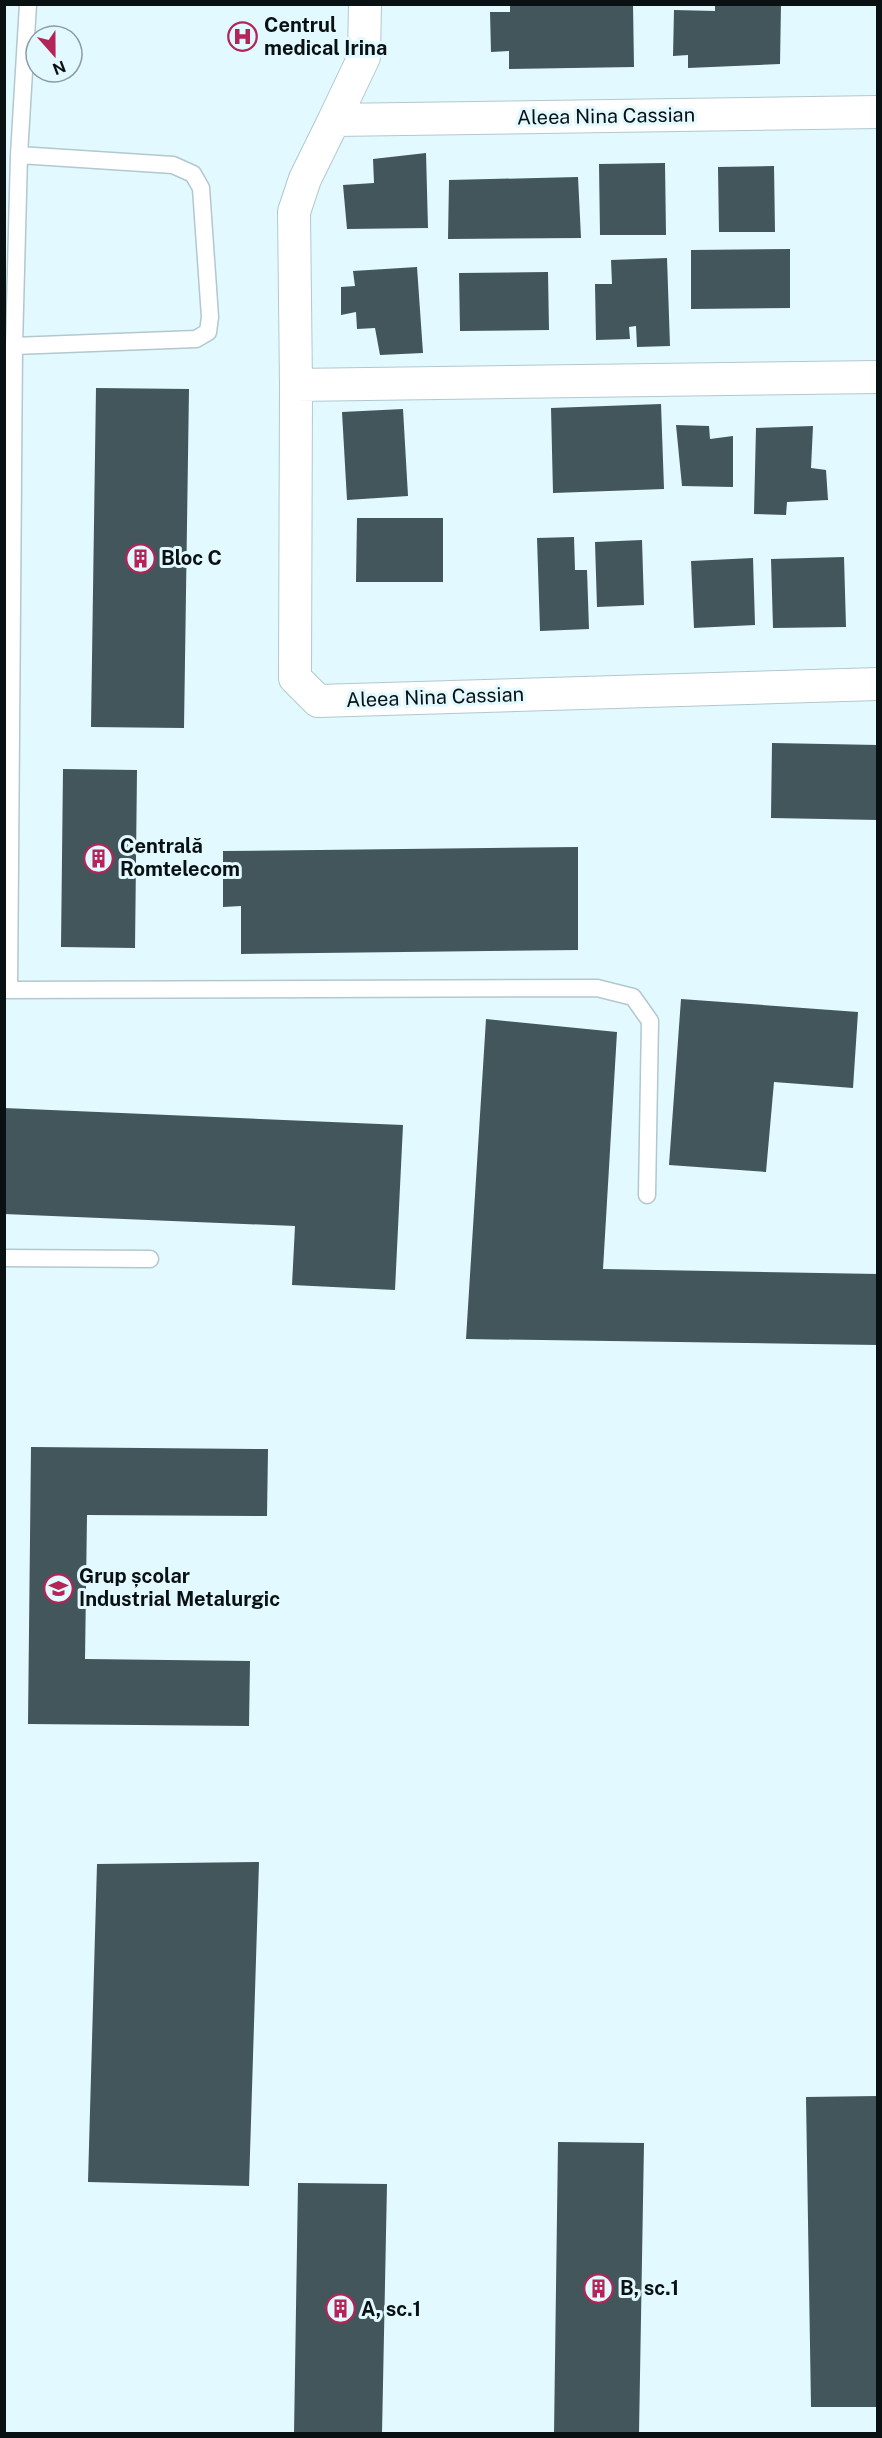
<svg xmlns="http://www.w3.org/2000/svg" width="882" height="2438" viewBox="0 0 882 2438" font-family="'Public Sans',sans-serif">
  <style>
    .building { fill: #42565b }
    .lines { fill: none; stroke-linecap: round; stroke-linejoin: round }
    .service-casing { stroke: #b2c8ce; stroke-width: 19 }
    .minor-casing { stroke: #b2c8ce; stroke-width: 34 }
    .service { stroke: #fff; stroke-width: 16 }
    .minor { stroke: #fff; stroke-width: 32 }
    .labels { text-anchor: middle; dominant-baseline: central; stroke-width: 6; stroke-linejoin: round; paint-order: stroke }
    .poi-label { font-size: 20px; font-weight: bold; fill: #091113; stroke: #e1f9ff; text-anchor: start }
    .street-label { font-size: 20px; fill: #091113; stroke: #e1f9ff }
  </style>
  <rect width="100%" height="100%" fill="#e1f9ff"/>
  <path class="building" d="M510,4H633L634,67L509,69V51L491,52L490,12H510Z
    M715,4H781L780,64L688,68V55L673,56L674,10L715,11Z
    M426,153L428,228L347,229L343,185L374,183L373,159Z
    M665,163L666,235H600L599,164Z
    M774,166L775,232H719L718,167Z
    M578,177L581,238L448,239L449,180Z
    M790,249V308L691,309V250Z
    M667,258L670,346L637,347L636,326L629,327L630,339L596,340L595,284H612L611,260Z
    M417,267L423,353L380,355L375,328L357,329L356,312L341,315V287L355,286L353,271Z
    M548,272L549,330L460,331L459,273Z
    M96,388L189,389L184,728L91,727Z
    M661,404L664,489L553,493L551,408Z
    M403,409L408,496L347,500L342,412Z
    M676,425L709,426L710,439L733,436V487L682,486Z
    M813,426L811,468L826,470L828,500L787,502L786,515L754,514L756,428Z
    M357,518H443V582H356Z
    M574,537L575,570H587L589,629L540,631L537,538Z
    M642,540L644,605L597,607L595,542Z
    M844,557L846,627L773,628L771,559Z
    M753,558L755,625L694,628L691,561Z
    M772,743L878,745V820L771,818Z
    M63,769L137,770L135,948L61,947Z
    M578,847V950L241,954V906L223,907V851Z
    M681,999L858,1012L853,1088L774,1082L766,1172L669,1165Z
    M486,1019L617,1032L603,1269L878,1274V1345L466,1339Z
    M4,1108L403,1125L395,1290L292,1285L295,1226L4,1214Z
    M31,1447L268,1449L267,1516L87,1515L85,1659L250,1661L249,1726L28,1724Z
    M259,1862L249,2186L88,2182L97,1864Z
    M878,2096V2407H811L806,2097Z
    M558,2142L644,2143L639,2434H554Z
    M298,2183L387,2184L382,2434H294Z"/>
  <g class="lines">
    <defs>
      <path id="service" d="M14,346L196,339L208,332L210,317L201,188L193,174L173,165L19,155
        M4,990L597,988L633,997L650,1021L647,1195
        M9,990L14,346L19,155L28,4
        M4,1258L150,1259"/>
      <path id="minor" d="M365,4L364,57L334,120L878,112
        M334,120L305,179L294,212L296,385L295,678L318,701L878,684
        M296,385L878,377"/>
    </defs>
    <use href="#service" class="service-casing"/>
    <use href="#minor" class="minor-casing"/>
    <use href="#service" class="service"/>
    <use href="#minor" class="minor"/>
  </g>
  <defs>
    <symbol id="hospital-ring" viewBox="-11 -11 22 22"><circle r="9.5" fill="#e1f9ff" stroke="#b32457" stroke-width="1.5"/><path d="M-5-5h3v3.5h4V-5h3V5h-3V1.5h-4V5h-3Z" fill="#b32457"/></symbol>
    <symbol id="building-ring" viewBox="-11 -11 22 22"><circle r="9.5" fill="#e1f9ff" stroke="#b32457" stroke-width="1.5"/><path d="M-4-6H4V6H1V3H-1V6H-4ZM-2.5-4.3h1.7v1.8h-1.7ZM.8-4.3h1.7v1.8H.8ZM-2.5-1h1.7V.8h-1.7ZM.8-1h1.7V.8H.8Z" fill="#b32457"/></symbol>
    <symbol id="university-ring" viewBox="-11 -11 22 22"><circle r="9.5" fill="#e1f9ff" stroke="#b32457" stroke-width="1.5"/><path d="M0-5L7-2L0 1L-7-2ZM-4 1L0 2.5L4 1V4Q0 6-4 4Z" fill="#b32457"/></symbol>
  </defs>
  <g fill-rule="evenodd">
    <use href="#hospital-ring" x="226" y="20" width="33" height="33"/>
    <use href="#building-ring" x="124" y="542" width="33" height="33"/>
    <use href="#building-ring" x="82" y="842" width="33" height="33"/>
    <use href="#university-ring" x="42" y="1572" width="33" height="33"/>
    <use href="#building-ring" x="582" y="2272" width="33" height="33"/>
    <use href="#building-ring" x="324" y="2292" width="33" height="33"/>
  </g>
  <g class="labels">
    <g class="poi-label">
      <text x="264" y="25">Centrul<tspan x="264" dy="23">medical Irina</tspan></text>
      <text x="161" y="558">Bloc C</text>
      <text x="120" y="846">Centrală<tspan x="120" dy="23">Romtelecom</tspan></text>
      <text x="79" y="1576">Grup școlar<tspan x="79" dy="23">Industrial Metalurgic</tspan></text>
      <text x="620" y="2288">B, sc.1</text>
      <text x="361" y="2309">A, sc.1</text>
    </g>
    <g class="street-label">
      <text transform="translate(606 116) rotate(-1)">Aleea Nina Cassian</text>
      <text transform="translate(435 697) rotate(-2)">Aleea Nina Cassian</text>
    </g>
  </g>
  <rect width="882" height="2438" fill="none" stroke="#091113" stroke-width="12"/>
  <g transform="translate(54 54) rotate(159)"><circle r="28" fill="#e1f9ff" stroke="#8b9ca1" stroke-width="1.5"/>
  <path d="M0-4.5L10 22L0 15L-10 22Z" fill="#b32457"/>
  <text y="-9" font-size="16" font-weight="bold" text-anchor="middle" fill="#091113">N</text>
  </g>
</svg>
